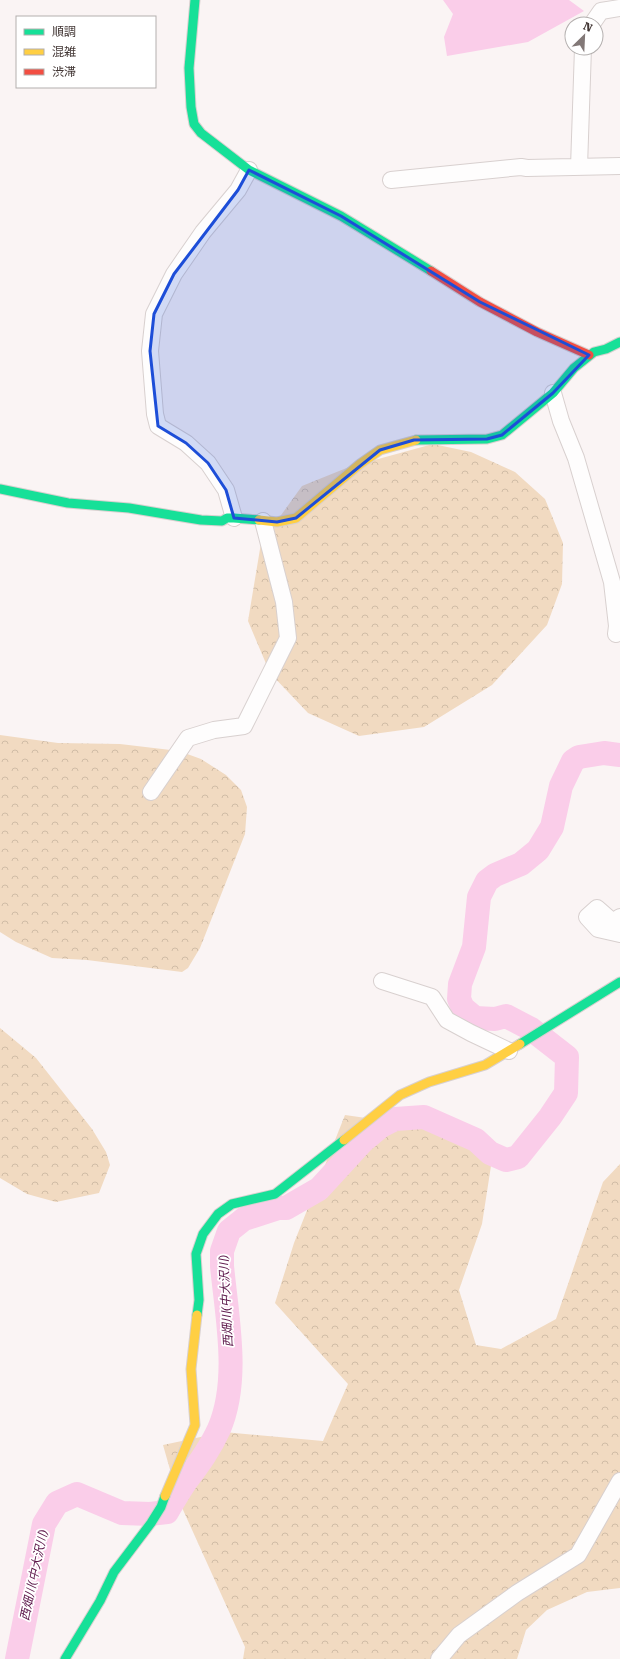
<svg xmlns="http://www.w3.org/2000/svg" width="620" height="1659" viewBox="0 0 620 1659" font-family="'Roboto Serif','Noto Sans JP',serif">
  <style>
    .forest { fill: url(#forest-crowns) }
    .water { fill: #facde9 }
    .lines { fill: none; stroke-linecap: round; stroke-linejoin: round }
    .river { stroke: #facde9; stroke-width: 24 }
    .street-casing { stroke: #d8d0cf; stroke-width: 18 }
    .fast-casing { stroke: #d8d0cf; stroke-width: 11 }
    .slow-casing { stroke: #d8d0cf; stroke-width: 11 }
    .jam-casing { stroke: #d8d0cf; stroke-width: 11 }
    .street { stroke: #fefdfd; stroke-width: 16 }
    .fast { stroke: #16e098; stroke-width: 9 }
    .slow { stroke: #ffcf43; stroke-width: 9 }
    .jam { stroke: #f24e42; stroke-width: 9 }
    .marked { fill: #1d4ed8; fill-opacity: 0.2; stroke: #1d4ed8; stroke-width: 3; stroke-linejoin: round }
    .labels { text-anchor: middle; dominant-baseline: central; stroke-width: 3.5; stroke-linejoin: round; paint-order: stroke }
    .water-label { font-size: 12px; font-style: italic; fill: #5a1448; stroke: #fff }
  </style>
  <defs>
    <pattern id="forest-crowns" width="20" height="18" patternUnits="userSpaceOnUse"><rect width="20" height="18" fill="#f1dac1"/><path d="M2 6a3 3 0 1 1 6 0M12 15a3 3 0 1 1 6 0" fill="none" stroke="#d0bca6"/></pattern>
  </defs>
  <rect width="100%" height="100%" fill="#faf4f4"/>
  <path class="forest" d="M433,444L471,452L515,472L545,499L563,543L562,584L547,625L492,685L424,727L359,736L308,713L270,673L248,621L261,543L302,486L349,467Z
    M0,735L58,743L120,744L179,751L201,759L226,775L241,790L247,807L245,834L200,948L188,968L182,972L87,960L52,958L16,942L0,932Z
    M0,1028L36,1058L92,1129L106,1152L110,1165L99,1193L56,1202L27,1194L0,1178Z
    M345,1115L436,1128L493,1153L482,1224L459,1290L476,1345L501,1349L556,1319L603,1182L620,1164V1588L587,1592L547,1610L526,1630L517,1659H243L245,1647L179,1501L163,1445L224,1432L323,1441L348,1384L275,1303L294,1243Z"/>
  <path class="water" d="M443,0H569L584,11L528,42L447,56L444,37L453,14Z"/>
  <g class="lines">
    <path class="river" d="M17,1659L44,1524L57,1503L77,1494L122,1513L150,1514L167,1512C173,1502 179,1491 186,1481C199,1464 210,1449 219,1429C240,1380 227,1318 222,1266V1251L229,1231L244,1219L278,1208H286L319,1189L363,1141L381,1126L395,1119L424,1117L476,1140L490,1153L506,1160L518,1157L550,1117L566,1093L567,1057L531,1029L506,1016L495,1019L475,1018L463,1008L459,999L460,984L474,947L479,897L487,881L495,875L521,864L538,850L552,827L561,786L573,761L579,757L604,753L620,755"/>
    <defs>
      <path id="street" d="M592,24L601,11L620,8
        M579,167L583,48
        M391,180L521,167L527,168L620,166
        M553,393L561,421L576,458L612,582L617,626L616,634
        M234,518L226,490L208,463L186,443L158,426L155,414L150,351L154,314L174,274L203,232L238,190L249,170
        M151,792L188,738L214,730L244,726L288,638L284,602L263,521
        M620,917L613,922L597,908L587,917L598,929L620,934
        M382,981L432,997L447,1020L471,1033L509,1051
        M439,1659L459,1635L517,1593L578,1555L620,1481"/>
      <path id="fast" d="M195,0L189,68L191,107L194,124L201,133L249,170L341,216L431,271
        M416,440L487,439L502,435L553,393L574,368L594,352L606,349L620,342
        M0,489L68,503L129,508L201,520L222,521L227,518H234L259,520
        M520,1044L620,982
        M197,1315L199,1300L196,1254L203,1234L218,1214L232,1204L275,1194L344,1140
        M65,1659L100,1601L114,1572L151,1523L161,1507L165,1496"/>
      <path id="slow" d="M259,520L277,522L296,518L360,464L380,450L416,440
        M344,1140L400,1095L429,1082L485,1065L520,1044
        M165,1496L195,1425L191,1369L197,1315"/>
      <path id="jam" d="M431,271L480,302L537,332L589,355"/>
    </defs>
    <use href="#street" class="street-casing"/>
    <use href="#fast" class="fast-casing"/>
    <use href="#slow" class="slow-casing"/>
    <use href="#jam" class="jam-casing"/>
    <use href="#street" class="street"/>
    <use href="#fast" class="fast"/>
    <use href="#slow" class="slow"/>
    <use href="#jam" class="jam"/>
  </g>
  <path class="marked" d="M249,170L341,216L480,302L589,355L553,393L502,435L487,439L414,440L380,450L296,518L277,522L234,518L226,490L208,463L186,443L158,426L150,351L154,314L174,274L238,190Z"/>
  <g class="labels">
    <g class="water-label">
      <text transform="translate(226 1301) rotate(-93)">西畑川(中大沢川)</text>
      <text transform="translate(34 1575) rotate(-78)">西畑川(中大沢川)</text>
    </g>
  </g>
  <rect x="16" y="16" width="140" height="72" fill="#ffffff" stroke="#b3afae"/>
  <rect x="24" y="29" width="20" height="6" fill="#16e098" stroke="#b3afae"/>
  <text x="52" y="36" font-size="12" fill="#423634">順調</text>
  <rect x="24" y="49" width="20" height="6" fill="#ffcf43" stroke="#b3afae"/>
  <text x="52" y="56" font-size="12" fill="#423634">混雑</text>
  <rect x="24" y="69" width="20" height="6" fill="#f24e42" stroke="#b3afae"/>
  <text x="52" y="76" font-size="12" fill="#423634">渋滞</text>
  <g transform="translate(584 36) rotate(24)"><circle r="19" fill="#ffffff" stroke="#b3afae"/>
  <path d="M0-3L7 15L0 10L-7 15Z" fill="#827877"/>
  <text y="-6" font-size="11" font-weight="bold" text-anchor="middle" fill="#423634">N</text>
  </g>
</svg>
